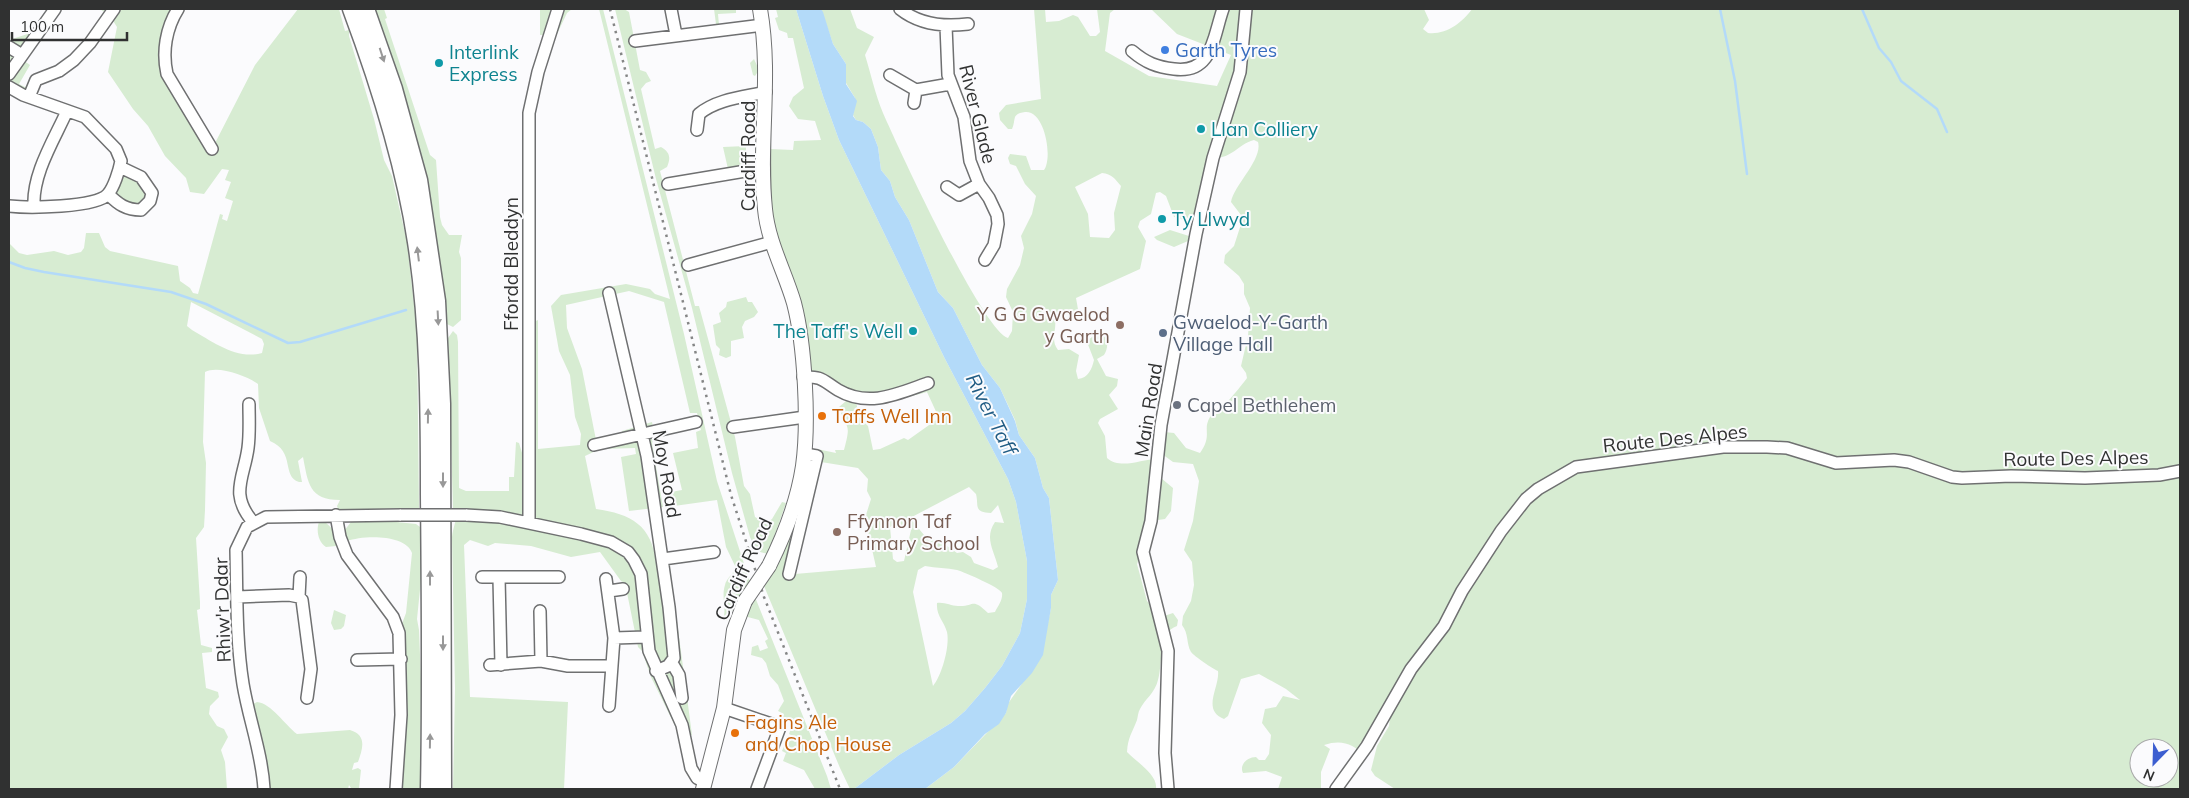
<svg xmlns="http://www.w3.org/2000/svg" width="2189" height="798" viewBox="0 0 2189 798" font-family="Mulish,sans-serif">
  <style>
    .green { fill: #d7ecd2; fill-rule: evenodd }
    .water { fill: #b3daf9 }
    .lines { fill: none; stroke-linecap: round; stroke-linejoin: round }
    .stream { stroke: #b3daf9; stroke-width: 2.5 }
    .minor-casing { stroke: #6f7071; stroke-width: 14 }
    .major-casing { stroke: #6f7071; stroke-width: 16 }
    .highway-casing { stroke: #6f7071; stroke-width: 19 }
    .minor { stroke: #fff; stroke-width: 11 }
    .major { stroke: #fff; stroke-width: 14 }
    .highway { stroke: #fff; stroke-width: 16 }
    .rail { stroke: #858686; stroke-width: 2.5; stroke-dasharray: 2.5 5; stroke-linecap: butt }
    .minor-bridge-casing { stroke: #6f7071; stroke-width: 14; stroke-linecap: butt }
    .major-bridge-casing { stroke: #6f7071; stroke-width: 16; stroke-linecap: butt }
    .minor-bridge { stroke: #fff; stroke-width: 11 }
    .major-bridge { stroke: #fff; stroke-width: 14 }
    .oneway { fill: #989898 }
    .shop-dot { fill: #3f7fe0; stroke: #fbfbfd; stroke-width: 2 }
    .culture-dot { fill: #0f9aa8; stroke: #fbfbfd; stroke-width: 2 }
    .education-dot { fill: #8d6e63; stroke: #fbfbfd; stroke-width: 2 }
    .service-dot { fill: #5c6f8a; stroke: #fbfbfd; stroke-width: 2 }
    .worship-dot { fill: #6b7280; stroke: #fbfbfd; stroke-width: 2 }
    .food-dot { fill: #e8710a; stroke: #fbfbfd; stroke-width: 2 }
    .labels { text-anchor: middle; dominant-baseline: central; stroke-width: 4; stroke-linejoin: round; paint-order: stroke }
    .shop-label { font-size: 19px; fill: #366cbe; stroke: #fbfbfd; text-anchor: start }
    .culture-label { font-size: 19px; fill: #0d838f; stroke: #fbfbfd; text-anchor: start }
    .street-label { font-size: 19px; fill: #303131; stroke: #fbfbfd }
    .education-label { font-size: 19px; fill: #785e54; stroke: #fbfbfd; text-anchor: end }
    .service-label { font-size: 19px; fill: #4e5e75; stroke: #fbfbfd; text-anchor: start }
    .worship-label { font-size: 19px; fill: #5b616d; stroke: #fbfbfd; text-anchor: start }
    .food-label { font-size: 19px; fill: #c56008; stroke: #fbfbfd; text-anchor: start }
    .water-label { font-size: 20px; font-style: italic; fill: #205c84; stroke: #fbfbfd }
  </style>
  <rect width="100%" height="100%" fill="#fbfbfd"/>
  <path class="green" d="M100,9H173L165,63L212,149L255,65L298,9H339L345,31L349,30V36L374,119L384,160L392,176L407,242L417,331L419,508L343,510L338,509L337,506L340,500C309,500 308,483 303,457L298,461L302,482H299C281,476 296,452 270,441L259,408L258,384C247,376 218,365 205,372L203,442L206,463L205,510L204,527L196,538L200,602V609L197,610L201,645L212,648V652L202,653L206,688L218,692L219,697L210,706L209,714L217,726L224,729L228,737L221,750L225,762L227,789H9V243L19,253L27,255L54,251L68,255L81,252L84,248L86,233H99L105,247L110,251L178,266L180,281L190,288L193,293L198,294L220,214L223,215L222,219L227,221L233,201L225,198L231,182L225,180L229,170L222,169L204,194L190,192L186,178L165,156L148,126L133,109L108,72L117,27L110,16ZM191,302L262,339L264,344L262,353C237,360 213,342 192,330L187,326Z
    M374,9H384L387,18L385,19L430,155L436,160L440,217L442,225L449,235H462L459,252L461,258V320L453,327L447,324L429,195L415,134Z
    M540,9H572L567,13L557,34L540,35Z
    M599,9H603L684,334L717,481L750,582L736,603L727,621L723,620C727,608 721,597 725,585C726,579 733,574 736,568L726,547L717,500L674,506L671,492L682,490L673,453L698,448L696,432L701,430L697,413H690L664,302L629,291L566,305L567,328L582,369L596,440L623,434L622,431L652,422L655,437L652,443L663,507L629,511L621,457L636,454L635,448L600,449L585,456L596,509C631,514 652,525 656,563L669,561L692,735L678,732L651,677L642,651L638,647L625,583L621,581L600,552L571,557L531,546L495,543L488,546L470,540L464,545L470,697L568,702L564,789H453L455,689L452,537C453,527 457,520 457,510L453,509L448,338L453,331L457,335L458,342L459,488L466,491H509V477H514L516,442L519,443L523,456L522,327L538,320V449L580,445L581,434L575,417L570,375L559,351L551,306L561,295L626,284L650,289L655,294L670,299Z
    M615,9H624L629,12L640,70L646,72L651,81L646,83L641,89L655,149L661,147C670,152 671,158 667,167L660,171L695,306H699L735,437L744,486L750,494L755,517L766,523L772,519L782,502L786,503L768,554L756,551L750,537L732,473L692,308L656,179Z
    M714,9H736V13L718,14L719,25L716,24Z
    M776,9H796L823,96L839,140L944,357L1008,479L1016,502L1027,561V599L1020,633L1002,666L985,688L965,711L951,723L899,755L854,789H850L840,768L764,586L775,568L817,456V449L836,453L835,450H844C852,420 846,431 839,407L846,401V397L809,372L777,246L771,209L770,149L793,150L794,141L821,140L815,121L798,119L789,106L793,97L804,88L793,38H788L787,33L779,30L775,18L778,17ZM927,392L939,418L908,440L904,438L880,449L873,450L868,426L856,414L858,411L856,402C880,406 903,398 927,392ZM821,462L858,468L868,479L867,491L871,499L865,518L876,567L795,574ZM969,487L976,494C979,506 973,512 991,513L998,505L1004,523L995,522C984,538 994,550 998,567L993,570L974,563L971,557L963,552L957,553L937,539L929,541L910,518ZM897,523L911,530L904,561L897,562L893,559L890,527ZM925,566C936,568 947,568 957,570C964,572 1001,588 1002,593C1003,600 998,606 995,612L988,613C971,597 975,607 958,606C951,606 945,602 937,603C936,616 944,621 947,632C950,646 942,675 933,686L913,592L918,570Z
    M821,9H850L857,28L874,37L865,55C871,74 875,94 883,113C898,147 982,330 1008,338L1012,331L1013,312L1006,297L1007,289L1020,265L1024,248L1021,236L1032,214L1036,196L1025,184L1016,166L1010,164L1008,158L1010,154L1026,156L1031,170H1044C1053,158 1045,110 1025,112C1021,113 1017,113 1015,117C1014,120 1014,125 1012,129H1008L1000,120L999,113L1006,105L1041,99L1034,9H1045L1046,22L1059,21L1073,15L1078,17L1090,36H1096L1100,32L1097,9H1115L1110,13L1105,51L1149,76L1217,86L1231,55L1177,34L1151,9H1424L1429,20L1423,29L1428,33C1446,35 1462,23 1472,9H2180V789H1395L1375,776L1371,770L1377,746L1389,726L1390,718L1386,711L1369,755L1365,756C1353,744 1342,739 1324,745L1330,749L1321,772V789H1278L1282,777L1266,771L1243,773C1239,765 1247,757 1256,757L1259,760H1265L1269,754L1271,735L1262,723L1265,709L1276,707L1283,696L1300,700L1286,689L1259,674L1241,679L1228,716L1224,719C1201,710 1220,687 1218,671C1213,669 1194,656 1191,652C1186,643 1189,634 1182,625L1183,616L1191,601L1194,585L1192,562L1184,550L1193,521L1199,481L1193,464L1173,462L1162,454L1164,432L1174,433L1186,448L1200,453C1213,435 1202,430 1210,417C1214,409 1223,405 1230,399C1231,398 1246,380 1247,378L1246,373L1241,366L1248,336L1250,308L1244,294V284L1239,276L1224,263L1225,255L1234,246L1242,221L1241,215L1231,202C1234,185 1263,159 1258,142L1254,140C1236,145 1234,158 1213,158L1194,217L1187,221L1174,217L1166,196L1160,192L1156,193L1151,214L1140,221L1138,227L1146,241L1140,269L1076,298L1079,315L1077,316L1066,309L1055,318C1057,330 1050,340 1058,350L1069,349L1079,355L1076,371L1078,379C1088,378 1092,369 1094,360L1087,342C1101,324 1113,341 1104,355L1097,359L1106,376L1118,379L1117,386L1109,395L1118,409L1100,419L1098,423L1105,436L1107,458C1121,470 1141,459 1157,459L1161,478L1173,488L1171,511L1165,519L1151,521L1137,564L1147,601L1161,617L1173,613L1178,620L1177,626C1158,632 1163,663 1158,680C1155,693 1145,699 1140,709C1138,712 1138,716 1137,720C1132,733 1128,737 1127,752C1138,763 1158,775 1156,789H925L954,767L1006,713L1007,705L1021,685L1047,627L1051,608V595L1058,580L1049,498L1043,488L1035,458L1019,435L1015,420L1000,388L982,365L953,308L938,292L909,220L895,197L890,181L881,170L878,147L871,129L863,122L856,120L853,115L855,98L846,83V64L833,44ZM1102,173C1112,174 1115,179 1121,186L1114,213L1115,230L1109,238L1090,237L1088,214L1075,187ZM2139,748H2169V778H2139Z
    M40,30L20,58L30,65L19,84L25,87L34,84L29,97L9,87V40Z
    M754,59L759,70L755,76L753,75L750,63Z
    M746,146V166L728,169L723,147Z
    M120,167L152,193L141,210L108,194Z
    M1170,230L1189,236L1188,241L1174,247L1157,240L1154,237Z
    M746,297L748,302H752L758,312L754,317L745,321L742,327L744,338L731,341V356L726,358L719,355L720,349L716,345L713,325L721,322L719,313L726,307L727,302Z
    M377,520L416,524L420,527L422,570L417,619L419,630L421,680L420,789H401L404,759L402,745L400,629L406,613L412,553C406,534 363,535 347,541L344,531L351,522Z
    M323,521C332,526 338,536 336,546L326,547C318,542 316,530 319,522Z
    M755,597L827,776L831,789H815L804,770L783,761L786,753L782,751L787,739L791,741L793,736L789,734L793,722L787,720L785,726L780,724L784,714L778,711L784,701L778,685L770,676L766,663L762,658L751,655L752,647L758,645L760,651L768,648L765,641L768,639L759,620L744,616Z
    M334,610L346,615L344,626L341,629L334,630L331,623Z
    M257,702C271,703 285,725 297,734L350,730C367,735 363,748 358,762L354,763L352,770L358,768L361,770L359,788H351L349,785L348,789H264L253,704Z"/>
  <path class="water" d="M796,9H821L823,12L833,44L846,64V84L857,101L853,116L856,120L863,122L871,129L878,147L881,170L890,181L895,197L909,220L938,292L953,308L982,365L1000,388L1015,421L1019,435L1035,458L1043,488L1049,498L1058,580L1051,595V608L1043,655L1032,673L1011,696L1006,713L999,724L985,734L954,767L925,789H854L899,755L951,723L965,711L985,688L1002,666L1020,633L1027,599V561L1016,502L1008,479L944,357L839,140L823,96Z"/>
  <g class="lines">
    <path class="stream" d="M1720,9L1735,81L1747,174
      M1862,9L1879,48L1891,62L1901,81L1937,109L1947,132
      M9,262L25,268L44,272L171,292L206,304L288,343L300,342L406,310"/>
    <defs>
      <path id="minor" d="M178,9C166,28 162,52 167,74L212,149
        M671,9L676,35
        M900,9C920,25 944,27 968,24
        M946,26L948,75L964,117L970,161L979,184L989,198L997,215L998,224L994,245L985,260
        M635,41L763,25
        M9,47L22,55
        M1132,51C1146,63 1157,67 1174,69C1213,74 1213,37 1223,9
        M9,74L55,9
        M890,75L916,90L950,84
        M9,87L23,95L85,117L116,149L121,161C119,171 114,187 108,194C97,208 27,208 9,206
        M29,97L36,80L59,71L74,60L90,43L114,9
        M914,103L916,90
        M697,130L699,114C717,99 744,97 766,92
        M668,184L764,168
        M947,187L959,195L979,184
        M108,194C118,204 126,210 141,210L150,201L152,193L141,177L120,167
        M34,207C32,174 54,140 67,111
        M688,265L772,242
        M609,293L647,456L669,607L674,658L668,666L656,671
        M803,377C823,376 823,381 838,390C869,408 897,394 928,383
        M249,404C249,418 250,433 248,448C244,478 229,494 253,522
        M733,427L805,417
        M594,445L696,422
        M336,515L340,537L347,555L393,617L399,633L401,715L396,789
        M466,515L500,517L581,534L611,542L628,552L634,560L641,574L649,651L682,725L691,768L697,778L705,782
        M529,523V113L538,72L558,9
        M663,559L714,552
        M789,574L817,456L805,454
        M482,577H559
        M499,578L501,665
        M606,579L614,638L609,706
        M609,591L623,589
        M237,597L289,595L299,597L302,600L311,669L307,698
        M299,597L300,577
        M540,611L541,661
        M614,638L646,637
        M357,660L401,659
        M672,663L679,675L682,698
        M490,665L541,661L568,666H612
        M724,708L780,727L757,789
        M264,789C262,753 249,720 243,684C236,640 237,595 236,550L247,527L266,517L401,515
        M1168,789L1165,753L1168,651L1143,552L1151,521L1161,425L1196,234L1213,158L1240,72L1246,9
        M1336,789L1367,746L1411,669L1444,626L1462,591L1501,531L1526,499L1538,489L1576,467L1723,447H1767L1787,448L1836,463L1894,460L1909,462L1952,477L1962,478L2011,476L2085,478L2159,475L2180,471"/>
      <path id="major" d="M760,9C772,78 758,142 765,209C768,242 785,272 794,303C805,345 809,423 803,466C798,499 784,536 769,566
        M703,789L724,708L734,630L745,601"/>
      <path id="highway" d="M351,9C379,84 404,162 416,242C429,326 429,411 429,495C430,593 431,691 429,789
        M366,9L394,89L419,180L437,301L442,404L443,789"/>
    </defs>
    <use href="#minor" class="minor-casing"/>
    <use href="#major" class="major-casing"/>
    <use href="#highway" class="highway-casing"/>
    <use href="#minor" class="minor"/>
    <use href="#major" class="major"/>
    <use href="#highway" class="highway"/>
    <path class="rail" d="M610,9L731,495L764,597L840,789"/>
    <defs>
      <path id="minor-bridge" d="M401,515H466"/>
      <path id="major-bridge" d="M745,601L769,566"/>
    </defs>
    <use href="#minor-bridge" class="minor-bridge-casing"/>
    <use href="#major-bridge" class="major-bridge-casing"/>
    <use href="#minor-bridge" class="minor-bridge"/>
    <use href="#major-bridge" class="major-bridge"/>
  </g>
  <defs><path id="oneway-solid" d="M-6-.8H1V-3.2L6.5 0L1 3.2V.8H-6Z" transform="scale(1.25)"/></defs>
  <g class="oneway">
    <use href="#oneway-solid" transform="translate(382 55) rotate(72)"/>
    <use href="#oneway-solid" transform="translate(418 254) rotate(-97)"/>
    <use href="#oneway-solid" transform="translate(438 318) rotate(87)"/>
    <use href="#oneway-solid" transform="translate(428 416) rotate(-89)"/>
    <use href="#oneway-solid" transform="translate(443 480) rotate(90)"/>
    <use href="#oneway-solid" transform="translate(430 578) rotate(-90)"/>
    <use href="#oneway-solid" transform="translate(443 643) rotate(90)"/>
    <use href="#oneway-solid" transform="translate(430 741) rotate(-89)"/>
  </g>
  <circle class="shop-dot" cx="1165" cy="50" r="5"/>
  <g class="culture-dot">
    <circle cx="439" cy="63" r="5"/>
    <circle cx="1201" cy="129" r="5"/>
    <circle cx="1162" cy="219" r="5"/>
    <circle cx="913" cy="331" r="5"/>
  </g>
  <g class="education-dot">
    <circle cx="1120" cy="325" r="5"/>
    <circle cx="837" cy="532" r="5"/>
  </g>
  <circle class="service-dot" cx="1163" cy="333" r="5"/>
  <circle class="worship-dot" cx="1177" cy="405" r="5"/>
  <g class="food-dot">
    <circle cx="822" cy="416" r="5"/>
    <circle cx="735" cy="733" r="5"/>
  </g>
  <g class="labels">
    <g class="shop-label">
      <text x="1175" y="50">Garth Tyres</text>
    </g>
    <g class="culture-label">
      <text x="449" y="52">Interlink<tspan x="449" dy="22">Express</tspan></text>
      <text x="1211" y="129">Llan Colliery</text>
      <text x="1172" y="219">Ty Llwyd</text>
      <text x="903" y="331" text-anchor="end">The Taff's Well</text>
    </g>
    <g class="street-label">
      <text transform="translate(978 114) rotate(76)">River Glade</text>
      <text transform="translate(748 156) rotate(-90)">Cardiff Road</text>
      <text transform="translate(511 264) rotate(-90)">Ffordd Bleddyn</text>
      <text transform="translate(1148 410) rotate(-81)">Main Road</text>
      <text transform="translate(1675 438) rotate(-6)">Route Des Alpes</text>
      <text transform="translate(2076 458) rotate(-1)">Route Des Alpes</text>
      <text transform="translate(667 474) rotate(80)">Moy Road</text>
      <text transform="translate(743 569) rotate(-65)">Cardiff Road</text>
      <text transform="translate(222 610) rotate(-92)">Rhiw'r Ddar</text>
    </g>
    <g class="education-label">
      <text x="1110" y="314">Y G G Gwaelod<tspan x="1110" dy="22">y Garth</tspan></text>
      <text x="847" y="521" text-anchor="start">Ffynnon Taf<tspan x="847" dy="22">Primary School</tspan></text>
    </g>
    <g class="service-label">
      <text x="1173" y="322">Gwaelod-Y-Garth<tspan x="1173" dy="22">Village Hall</tspan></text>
    </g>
    <g class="worship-label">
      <text x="1187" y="405">Capel Bethlehem</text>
    </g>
    <g class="food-label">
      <text x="832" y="416">Taffs Well Inn</text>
      <text x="745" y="722">Fagins Ale<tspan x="745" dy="22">and Chop House</tspan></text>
    </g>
    <g class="water-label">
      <text transform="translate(992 414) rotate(63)">River Taff</text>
    </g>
  </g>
  <rect width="2189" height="798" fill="none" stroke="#303131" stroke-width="20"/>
  <g transform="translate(2154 763) rotate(203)"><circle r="24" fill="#fbfbfd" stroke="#aaaaab"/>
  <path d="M0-4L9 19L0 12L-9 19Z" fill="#3c5ed0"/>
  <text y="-8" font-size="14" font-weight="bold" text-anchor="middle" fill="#303131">N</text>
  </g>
  <path d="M12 32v8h115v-8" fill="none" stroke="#303131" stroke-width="2.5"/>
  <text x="20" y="32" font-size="15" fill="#303131" stroke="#fbfbfd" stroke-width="4" paint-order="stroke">100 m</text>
</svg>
